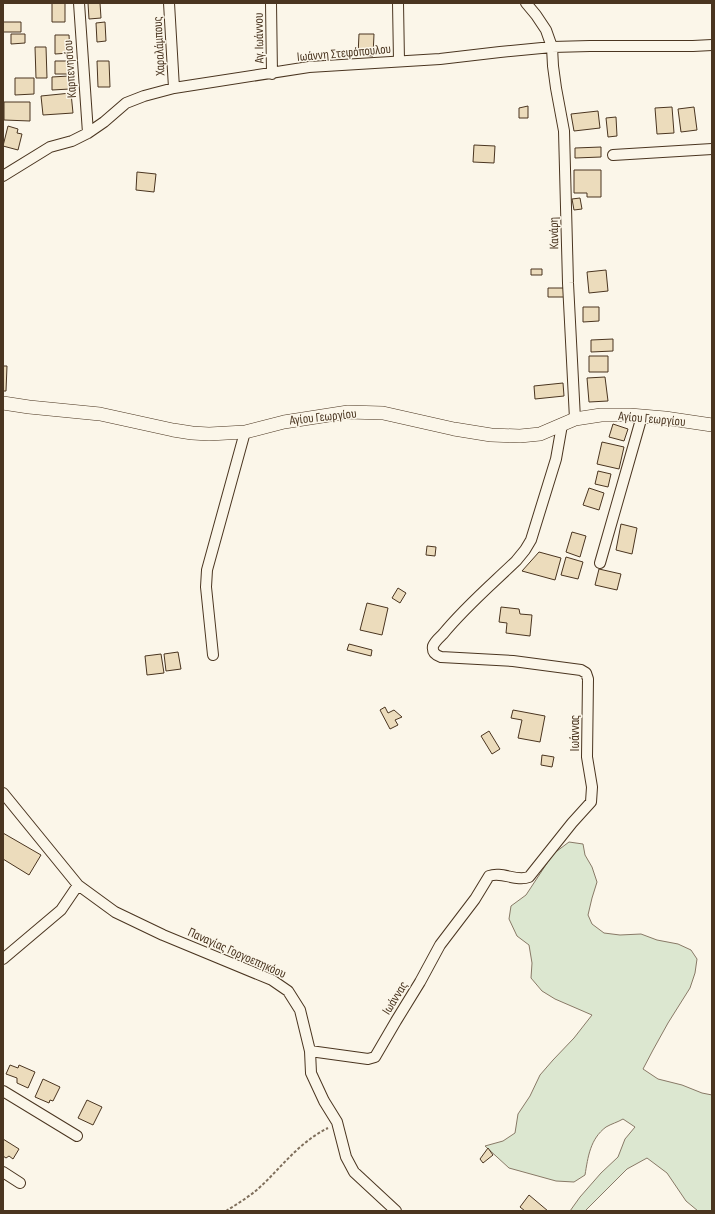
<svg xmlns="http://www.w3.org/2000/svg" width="715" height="1214" viewBox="0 0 715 1214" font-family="'Sofia Sans Condensed',sans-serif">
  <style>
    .green { fill: #dce7d0; stroke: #887966 }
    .building { fill: #ecdcbc; stroke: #4a3520 }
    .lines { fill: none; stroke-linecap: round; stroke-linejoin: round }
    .minor-casing { stroke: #4a3520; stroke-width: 12 }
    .tertiary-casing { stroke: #4a3520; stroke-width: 14 }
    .path { stroke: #7f6f5c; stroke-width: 2; stroke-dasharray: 3 2; stroke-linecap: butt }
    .minor { stroke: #fbf6e9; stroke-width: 10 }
    .tertiary { stroke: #fbf6e9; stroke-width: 13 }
    .labels { text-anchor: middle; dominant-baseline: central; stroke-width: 3; stroke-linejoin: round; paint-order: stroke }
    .street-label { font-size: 13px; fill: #4a3520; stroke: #fbf6e9 }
  </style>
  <rect width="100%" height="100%" fill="#fbf6e9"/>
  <path class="green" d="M569,842L583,844L585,855L592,867L597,882L592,898L588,915L592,924L604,933L620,935L641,934L657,940L678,944L691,950L697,959L695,973L690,988L668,1023L653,1050L643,1069L658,1079L682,1085L702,1093L712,1095V1211H698L686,1201L667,1173L647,1158L627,1169L585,1211H570L580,1197L601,1173L618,1157L625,1139L635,1127L623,1119C618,1122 611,1124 606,1127C590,1139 588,1157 585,1175L574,1182L556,1181L509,1168L485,1146L503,1141L515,1133L518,1114L530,1096L540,1075L553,1060L574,1038L592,1015L555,999L542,991L531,978L532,963L529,945L517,936L509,919L511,906L526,895L553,854Z"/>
  <path class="building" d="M52,3H65V22H52Z
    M88,3H100L101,18L89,19Z
    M3,22H21V32H3Z
    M105,22L106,41L97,42L96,23Z
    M11,34H25V43L11,44Z
    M359,34H374L373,56L358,55Z
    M55,35H69L70,53L55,54Z
    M35,47H46L47,78H36Z
    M55,61H73V74H55Z
    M97,61H109L110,87H98Z
    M69,76L70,89L52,90V77Z
    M15,78H34V94L15,95Z
    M71,93L73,113L43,115L41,96Z
    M4,102H30V121L4,120Z
    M528,106V118H519V108Z
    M672,107L674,133L657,134L655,108Z
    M694,107L697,130L681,132L678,109Z
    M598,111L600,128L574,131L571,114Z
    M616,117L617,136L608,137L606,118Z
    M8,126L18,129L17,133L22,134L18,150L3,146Z
    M474,145L495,146L494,163L473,162Z
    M601,147V157L575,158V148Z
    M574,170H601V197H587V193H574Z
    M137,172L156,174L154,192L136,190Z
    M580,198L582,209L574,210L572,199Z
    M531,269H542V275H531Z
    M606,270L608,291L589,293L587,272Z
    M548,288H566V297H548Z
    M583,307H599V321L583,322Z
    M613,339V351L591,352V340Z
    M589,356H608V372H589Z
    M3,366H7L6,391H3Z
    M605,377L608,401L589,402L587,378Z
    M563,383L564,396L535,399L534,386Z
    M613,424L628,429L624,441L609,437Z
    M602,442L624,447L619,469L597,464Z
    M598,471L611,474L608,487L595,484Z
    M589,488L604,493L599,510L583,505Z
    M621,524L637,528L632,554L616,550Z
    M572,532L586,536L580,557L566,552Z
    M427,546L436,547L435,556L426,555Z
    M539,552L561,558L555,580L522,571Z
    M566,557L583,562L578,579L561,575Z
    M599,569L621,574L617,590L595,585Z
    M398,588L406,593L400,603L392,598Z
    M367,603L388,608L382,635L360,630Z
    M501,607L519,609L520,614L532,615L530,636L506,633L507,623L499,622Z
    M349,644L372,650L371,656L347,650Z
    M178,652L181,669L166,671L164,654Z
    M161,654L164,673L147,675L145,656Z
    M385,707L388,713L394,710L402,717L395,720L398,725L390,729L380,710Z
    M513,710L545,716L540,742L518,738L522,720L511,718Z
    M489,731L500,749L492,754L481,736Z
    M542,755L554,757L552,767L541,765Z
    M3,833L41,855L29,875L3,859Z
    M10,1065L18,1068L19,1065L35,1072L28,1088L17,1083V1078L6,1074Z
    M43,1079L60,1087L53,1101L50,1100L49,1103L35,1097Z
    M87,1100L102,1107L93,1125L78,1118Z
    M3,1139L19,1149L13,1159L9,1156L6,1158L3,1156Z
    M488,1148L493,1155L483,1163L480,1159Z
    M529,1195L548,1211H525L520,1207Z"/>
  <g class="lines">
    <defs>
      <path id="minor" d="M79,3L88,133
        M169,3L174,88
        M271,3L272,74
        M398,3L399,61
        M526,3L536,15L546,30L552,47L553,66L556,88L564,131L568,283L575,419
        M613,155L712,149
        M3,176L50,147L72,141L88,133L104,122L126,103L144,96L174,88L309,67L440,59L500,52L552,47L590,46H693L712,45
        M600,563L642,416
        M213,655L206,587L207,570L245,432
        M3,793L78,885L115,912L163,935L272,980L288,991L300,1010L310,1051L311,1073L324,1101L337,1122L346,1157L354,1172L396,1211
        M3,959L61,910L78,885
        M310,1051L368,1059L375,1057L396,1021L420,982L440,945L475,899L489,876C502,871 516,882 529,877L572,823L591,802L592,787L587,757L588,679L586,673L581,670L513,661L441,657C435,655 432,652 433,646C435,641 440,637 443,634C465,607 491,585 516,561L525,550L531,540L556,459L562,425
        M3,1091L77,1136
        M3,1172L20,1183"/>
      <path id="tertiary" d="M3,403L29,407L100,414L173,430L192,433L209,434L245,432L284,422L348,412L383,413L454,429L491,435L520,436L540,434L575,419L601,415H630L665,418L712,425"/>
    </defs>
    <use href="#minor" class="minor-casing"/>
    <use href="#tertiary" class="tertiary-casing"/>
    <path class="path" d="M226,1211C237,1204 249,1197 259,1188C282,1167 298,1143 328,1128"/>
    <use href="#minor" class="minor"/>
    <use href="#tertiary" class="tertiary"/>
  </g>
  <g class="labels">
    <g class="street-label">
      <text transform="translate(259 38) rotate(-91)">Αγ. Ιωάννου</text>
      <text transform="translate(159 46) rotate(-93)">Χαραλάμπους</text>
      <text transform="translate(344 53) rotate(-5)">Ιωάννη Στεφόπουλου</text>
      <text transform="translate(70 69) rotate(-94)">Καρπενησίου</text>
      <text transform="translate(554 233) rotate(-91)">Κανάρη</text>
      <text transform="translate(323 417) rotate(-6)">Αγίου Γεωργίου</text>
      <text transform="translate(652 419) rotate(5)">Αγίου Γεωργίου</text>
      <text transform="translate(575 733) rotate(-90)">Ιωάννας</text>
      <text transform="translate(237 953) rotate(24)">Παναγίας Γοργοεπηκόου</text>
      <text transform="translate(395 998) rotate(-58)">Ιωάννας</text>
    </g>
  </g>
  <rect width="715" height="1214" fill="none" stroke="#4a3520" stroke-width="8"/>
</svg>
